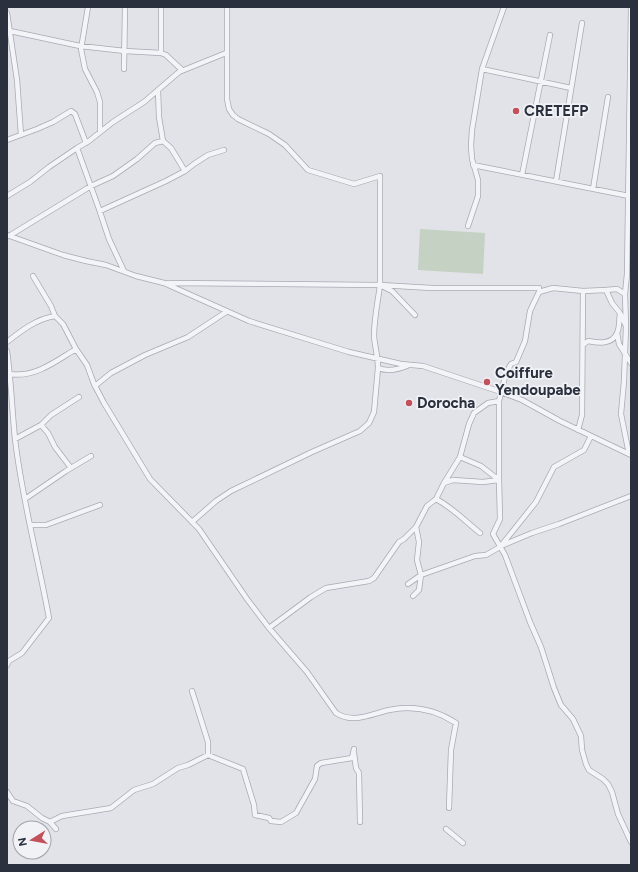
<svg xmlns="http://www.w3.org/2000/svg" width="638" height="872" viewBox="0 0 638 872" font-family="Figtree,sans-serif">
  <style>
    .green { fill: #c5d1c2 }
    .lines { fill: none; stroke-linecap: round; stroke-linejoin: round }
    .minor-casing { stroke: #a7aab2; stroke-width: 6 }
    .minor { stroke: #f3f4f7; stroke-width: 4.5 }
    .poi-dot { fill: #c2515b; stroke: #f0f2f6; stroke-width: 1.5 }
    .labels { text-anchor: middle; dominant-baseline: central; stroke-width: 3.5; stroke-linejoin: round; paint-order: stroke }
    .poi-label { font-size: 15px; font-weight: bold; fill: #2b303e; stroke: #f0f2f6; text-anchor: start }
  </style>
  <rect width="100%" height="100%" fill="#e1e3e8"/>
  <path class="green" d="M420,229L485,233L483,274L418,270Z"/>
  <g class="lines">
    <defs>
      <path id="minor" d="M88,7L81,49L85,69L97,92L100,102V132
        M161,7V53L166,55L182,70
        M7,13L17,80L21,135
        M10,31L80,46L125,51L161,53
        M124,69L125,7
        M482,69L571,88
        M158,91L159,117L163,141L171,148L185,171
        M7,140L37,129L53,122L71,111L75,114L86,143
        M77,148L99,209L109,239L124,271
        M473,165L629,196
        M522,175L550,35
        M556,181L582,23
        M593,189L608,97
        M7,196L30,182L49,167L77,148L89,141L113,122L144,102L179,72L226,53
        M100,211L166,181L185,171L194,164L208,155L224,150
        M468,226L478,196V180L472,159L471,146L472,130L482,69L504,7
        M7,235L63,255L86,261L106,265L136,276L164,283L249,321L349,352L401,364L423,366L501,392L522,400L560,421L631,455
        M9,236L91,186L113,176L137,159L155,143L163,141
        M33,276L51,306L55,316
        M168,283L380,285V176L354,184L308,170L285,145L269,134L238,119L233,115L229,109L227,99V7
        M382,286L392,291L415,315
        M606,290L617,289L625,294
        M626,326L620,313L612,303L606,290L583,291L553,288L539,292L530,311L525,341L516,362L511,364L506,373L499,401V480L500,519L493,534L505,555L530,622L541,647L554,688L561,705L573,719L581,736L582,750L586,764L589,770L603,779L608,784L612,792L618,814L631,842
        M617,333L619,344L631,363
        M7,342C21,331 36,319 55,316L63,324L76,349L87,365L94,384L104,403L150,479L199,529L247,599L269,628L307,672L336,713C353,724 371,714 389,710C413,705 436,710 456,723L451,750L449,808
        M583,345L588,341C598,343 612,345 617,333C620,327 619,319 620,313
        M7,351C11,380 12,409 15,439C22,499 38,558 49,618L22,653L9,661L7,665
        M378,368C378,357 375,347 374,336C374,319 378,301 380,285L432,288H539
        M10,374C35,378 56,361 76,349
        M95,386L111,373L145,355L188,337L226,312
        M41,425L48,433L55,447L71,468
        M578,430L582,415L583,291
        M15,439L41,425L51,415L79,397
        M629,454L621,414L624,381L626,326L625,294L627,274L631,7
        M460,457L481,466L499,480
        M444,483L453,480L483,482L499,480
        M25,499L66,471L91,456
        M436,499C453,508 465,521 480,533
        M192,522L216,501L231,491L312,452L360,431L369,423L374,412L378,368C388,372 397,370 407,366
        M30,525H46L100,505
        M501,546L532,533L559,524L631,496
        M408,584L421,575L475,556L486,555L500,547L536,502L554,467L584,450L591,436
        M413,596L419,590L421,575L417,560L419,542L416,527
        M269,628L311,597L326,588L369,581L374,578L399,542L404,539L416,527L427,506L436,499L444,483L460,457L469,424L474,413L488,403L499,401
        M354,753L356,768L359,773L360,822
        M208,755L243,769L254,805L255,815L269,818L271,821L281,822L296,813L315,779L317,766L321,763L352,758L354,749
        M7,792L13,801L27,806L42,818L50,822L56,829
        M50,822L62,816L111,808L134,790L153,784L178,768L188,765L208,755V742L192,691
        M446,829L463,843"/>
    </defs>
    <use href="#minor" class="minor-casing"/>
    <use href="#minor" class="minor"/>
  </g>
  <g class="poi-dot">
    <circle cx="516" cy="111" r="4"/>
    <circle cx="487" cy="382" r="4"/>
    <circle cx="409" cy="403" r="4"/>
  </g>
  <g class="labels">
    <g class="poi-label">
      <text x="524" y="111">CRETEFP</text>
      <text x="495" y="373">Coiffure<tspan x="495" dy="17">Yendoupabe</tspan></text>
      <text x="417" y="403">Dorocha</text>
    </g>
  </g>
  <rect width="638" height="872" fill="none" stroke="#2b303e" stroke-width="16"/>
  <g transform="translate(32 840) rotate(259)"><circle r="19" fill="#f0f2f6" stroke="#a1a4ac"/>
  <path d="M0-3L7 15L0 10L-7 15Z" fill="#c2515b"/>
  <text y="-6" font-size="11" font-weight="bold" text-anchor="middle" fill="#2b303e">N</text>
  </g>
</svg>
